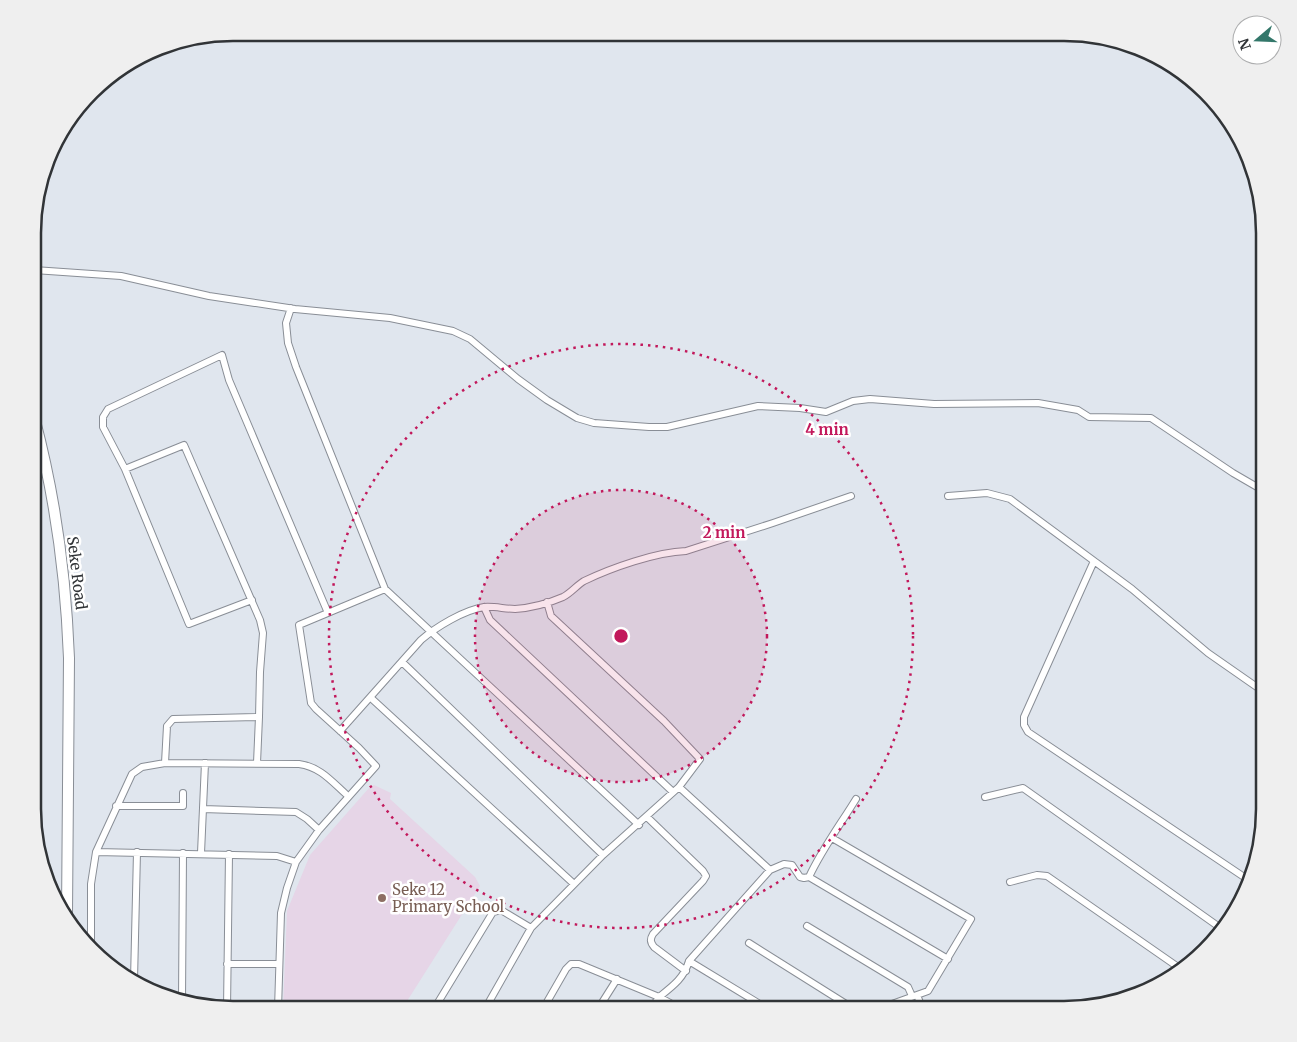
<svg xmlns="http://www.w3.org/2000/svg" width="1297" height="1042" viewBox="0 0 1297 1042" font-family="Merriweather,serif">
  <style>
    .education { fill: #e6d5e7 }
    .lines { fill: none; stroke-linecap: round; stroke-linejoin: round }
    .street-casing { stroke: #898e96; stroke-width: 8 }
    .primary-casing { stroke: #898e96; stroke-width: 12 }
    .street { stroke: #fff; stroke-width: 6 }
    .primary { stroke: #fff; stroke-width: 10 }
    .ring { fill: none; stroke: #c2185b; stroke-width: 2.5; stroke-dasharray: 2.5 5 }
    .education-dot { fill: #8d6e63; stroke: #fff; stroke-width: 2 }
    .labels { text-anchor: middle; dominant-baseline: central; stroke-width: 5; stroke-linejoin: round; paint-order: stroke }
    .street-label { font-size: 15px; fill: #313437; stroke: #fff }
    .education-label { font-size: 15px; fill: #785e54; stroke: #fff; text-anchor: start }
    .rim { fill: none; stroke: #313437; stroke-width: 2.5 }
    .centre { fill: #c2185b; stroke: #fff; stroke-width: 2.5 }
    .ring-label { font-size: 15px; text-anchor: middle; font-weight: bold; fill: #c2185b; stroke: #fff; stroke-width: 5; stroke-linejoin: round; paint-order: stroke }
  </style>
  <rect width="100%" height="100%" fill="#e0e6ee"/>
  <path class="education" d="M374,785L391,793L390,799L475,877L480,886L402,1009H283L287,911L310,855L369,788Z"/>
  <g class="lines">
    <defs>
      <path id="street" d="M34,270L121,276L209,296L295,309L390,318L453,331L470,339L518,379L547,400L577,418L594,423L649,427H667L758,406L800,408L826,412L853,401L870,399L934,404L1038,403L1078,410L1089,417L1151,418L1233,473L1264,491
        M291,308L286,323L288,343L296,367L385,589
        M125,469L184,445L260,620L263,633L260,672L259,717
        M948,496L987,493L1010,499L1132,589L1208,653L1264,692
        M1094,561L1024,717V725L1028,732L1250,881
        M252,600L189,624L125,469L103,427V417L108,409L222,355L229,380L328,613
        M484,607L490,620L673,792
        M402,662L603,855
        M371,698L574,884
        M340,731L421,640C436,627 464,610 484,607C494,606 505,609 515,609C530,608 549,603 563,597C571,593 577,585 584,581C611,568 656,552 686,551L773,523L851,496
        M165,763L167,726L173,719L259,717L257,763
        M679,787L770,870
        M985,797L1023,788L1222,929
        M116,806H183V793
        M203,809L296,812L307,819L319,830
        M647,817L703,871L706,876L703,881L653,934C650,939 650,942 654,947L686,971
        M832,838L971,919L928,991L878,1009
        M96,852L277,856L296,862
        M201,853L205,763
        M809,877C822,849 840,825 856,799
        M1010,882L1037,875L1047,876L1178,967
        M807,926L908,987L912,996
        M749,943L854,1009
        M91,946V884L96,852L132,774L142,767L165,763L299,764C321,767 332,782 348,796
        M689,961L770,870L784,864L792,865L800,877L804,878L809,877L948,959
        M227,964H279
        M134,980L137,852
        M917,995L921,1005L928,1009
        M182,1000L183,853
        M227,1009L229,854
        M278,1009L281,913L287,888L296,862L319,830L376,766L359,748L316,709L311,703L299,625L385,589L639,825
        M434,1009L493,912L501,910L531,928
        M485,1009L531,928L603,855L679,787L700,759L664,721L551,616L547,602
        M543,1009L566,969L571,964H579L659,997C673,986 684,978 689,961L768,1009
        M598,1009L617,979
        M651,1009L659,997L681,1009"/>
      <path id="primary" d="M34,417C55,495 66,578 69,658L67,915"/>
    </defs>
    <use href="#street" class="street-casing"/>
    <use href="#primary" class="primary-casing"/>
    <use href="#street" class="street"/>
    <use href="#primary" class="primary"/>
  </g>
  <circle cx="621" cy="636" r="146" fill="#c2185b" fill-opacity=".12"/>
  <g class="ring">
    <circle cx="621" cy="636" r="146"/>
    <circle cx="621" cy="636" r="292"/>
  </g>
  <circle class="education-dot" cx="382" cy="898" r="5"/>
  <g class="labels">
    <g class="street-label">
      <text transform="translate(77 573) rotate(83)">Seke Road</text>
    </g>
    <g class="education-label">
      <text x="392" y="889">Seke 12<tspan x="392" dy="17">Primary School</tspan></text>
    </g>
  </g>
  <path d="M0 0H1297V1042H0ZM233 41H1064A192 192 0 0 1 1256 233V809A192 192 0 0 1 1064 1001H233A192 192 0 0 1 41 809V233A192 192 0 0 1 233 41Z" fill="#efefef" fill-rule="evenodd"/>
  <path class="rim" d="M233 41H1064A192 192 0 0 1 1256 233V809A192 192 0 0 1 1064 1001H233A192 192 0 0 1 41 809V233A192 192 0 0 1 233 41Z"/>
  <circle cx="621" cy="636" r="8" class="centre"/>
  <g class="ring-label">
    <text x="827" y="435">4 min</text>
    <text x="724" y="538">2 min</text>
  </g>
  <g transform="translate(1257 40) rotate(251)"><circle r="24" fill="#ffffff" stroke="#adaeaf"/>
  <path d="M0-4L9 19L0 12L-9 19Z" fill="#33776a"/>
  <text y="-8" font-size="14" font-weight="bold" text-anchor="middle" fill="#313437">N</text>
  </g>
</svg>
